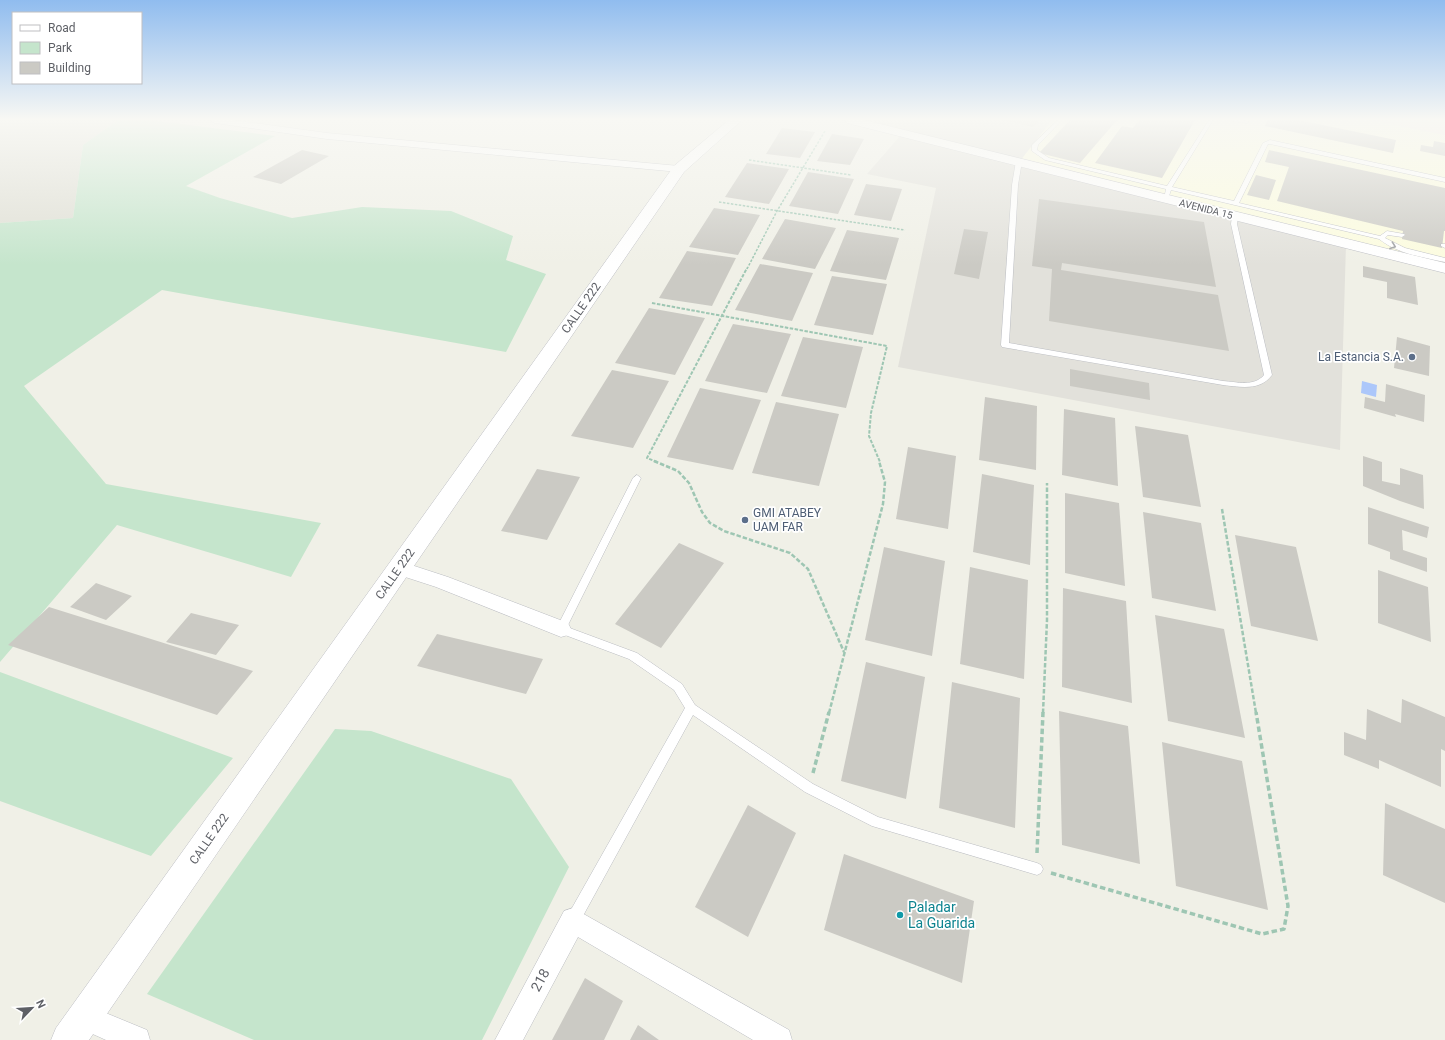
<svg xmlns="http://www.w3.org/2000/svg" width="1445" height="1040" viewBox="0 0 1445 1040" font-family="Roboto,sans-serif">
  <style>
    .commercial { fill: #fcfcdf }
    .industrial { fill: #e2e1db }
    .education { fill: #dfdfd5 }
    .medical { fill: #faece5 }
    .green { fill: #c5e5cc }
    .water { fill: #acc7fa }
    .building { fill: #cbcac4 }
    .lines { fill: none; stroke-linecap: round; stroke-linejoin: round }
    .lane-casing { stroke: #bbbdc2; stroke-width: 1 }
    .street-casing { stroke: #bbbdc2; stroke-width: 1 }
    .secondary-casing { stroke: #bcbdc3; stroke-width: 1 }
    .path-far3 { stroke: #9ec6b3; stroke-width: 1.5; stroke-dasharray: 2.5 1.5; stroke-linecap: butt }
    .path-far2 { stroke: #9ec6b3; stroke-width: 2; stroke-dasharray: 3.5 1.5; stroke-linecap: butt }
    .path-far1 { stroke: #9ec6b3; stroke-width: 2.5; stroke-dasharray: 4.5 2; stroke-linecap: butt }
    .path { stroke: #9ec6b3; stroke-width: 3.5; stroke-dasharray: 5.5 3; stroke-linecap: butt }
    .lane { fill: #fff; fill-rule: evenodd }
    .street { fill: #fff; fill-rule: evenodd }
    .secondary { fill: #fff; fill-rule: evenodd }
    .oneway { stroke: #9ea0a3 }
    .service-dot { fill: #5c6f8a; stroke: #fff; stroke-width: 1.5 }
    .culture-dot { fill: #0f9aa8; stroke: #fff; stroke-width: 1.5 }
    .labels { text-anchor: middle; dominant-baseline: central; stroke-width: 3.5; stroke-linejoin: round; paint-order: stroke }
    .far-street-label { font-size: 10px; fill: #5e6066; stroke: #fff }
    .street-label { font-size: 12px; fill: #5e6066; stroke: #fff }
    .service-label { font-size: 12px; fill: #4e5e75; stroke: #fff; text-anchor: end }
    .near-culture-label { font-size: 14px; fill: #0d838f; stroke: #fff; text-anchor: start }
    .near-street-label { font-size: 14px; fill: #5e6066; stroke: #fff }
  </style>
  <rect width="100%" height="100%" fill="#f0f0e7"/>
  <path class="commercial" d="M1052,120H1371L1445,135V265L1021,158Z"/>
  <path class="industrial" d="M851,120H1052L1020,161L1346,244L1340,450L898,367L936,188L867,174L900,136L1003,157Z"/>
  <path class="education" d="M0,120H118L83,145L73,218L0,223Z"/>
  <path class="medical" d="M1371,120H1445V135Z"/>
  <path class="green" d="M118,120H150L275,136L186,186L220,198L292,218L362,207L451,211L513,236L506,260L546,274L506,352L162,290L24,386L106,484L321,523L291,577L117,525L0,662V223L73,218L83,145Z
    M0,672L233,758L151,856L0,801Z
    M335,729L371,731L511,779L569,867L482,1040H254L147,994Z"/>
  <path class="water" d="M1362,381L1377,385L1376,397L1361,393Z"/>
  <path class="building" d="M1004,120H1041L1033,127Z
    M1070,120H1117L1080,163L1039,153Z
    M1139,120H1195L1162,178L1095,163L1122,126L1133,128Z
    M1268,120H1298L1396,140L1393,153L1265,126Z
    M782,128L815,132L800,158L766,154Z
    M832,134L864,139L850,165L817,161Z
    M1434,141L1445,143V156L1420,151L1421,145L1433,147Z
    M302,150L329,156L281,184L253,177Z
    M1269,150L1445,188V231H1444L1442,248L1402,239L1403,231L1277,201L1289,167L1265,162Z
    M747,163L789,169L769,204L725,197Z
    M808,172L854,179L838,214L789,206Z
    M1256,175L1276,180L1269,200L1247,195Z
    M866,184L902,189L891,221L854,215Z
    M1039,199L1204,222L1216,287L1062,263L1061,270L1218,295L1229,351L1049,321L1052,269L1032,266Z
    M714,208L760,215L738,255L689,247Z
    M785,219L836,228L815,269L762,259Z
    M964,229L988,232L979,279L954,274Z
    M847,230L899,238L886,280L830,271Z
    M687,251L736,258L712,306L659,298Z
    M760,264L813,273L792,321L735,310Z
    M1363,266L1415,277L1418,305L1387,298V282L1363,277Z
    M832,276L887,284L873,335L814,325Z
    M649,308L705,318L675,375L615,363Z
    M733,324L791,334L767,393L705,381Z
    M803,337L863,347L846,408L781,396Z
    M1397,337L1430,346L1429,376L1394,368Z
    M1070,369L1149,383L1150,400L1070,386Z
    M612,370L669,381L633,448L571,436Z
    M1386,384L1425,395L1424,422L1395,414L1396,417L1364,408L1365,397L1385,402Z
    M700,388L761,400L733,470L667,457Z
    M985,397L1037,406L1036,470L979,460Z
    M776,402L839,414L819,486L752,473Z
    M1064,409L1115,418L1118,486L1062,475Z
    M1135,426L1188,435L1201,507L1143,497Z
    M908,447L956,456L948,529L896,519Z
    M1363,456L1382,462V481L1400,485V468L1423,475L1424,509L1400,501L1363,486Z
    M537,469L580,477L547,540L501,531Z
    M982,474L1034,485L1030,565L973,552Z
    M1065,493L1119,503L1125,586L1065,573Z
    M1368,507L1429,527L1427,538L1402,530L1403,550L1427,558V572L1390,559V552L1368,544Z
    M1143,512L1201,523L1216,611L1152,598Z
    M1235,535L1296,547L1318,641L1251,626Z
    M679,543L724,563L661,648L615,624Z
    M884,547L945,561L932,656L865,640Z
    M970,567L1028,580L1024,679L960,664Z
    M1378,570L1428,587L1431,642L1378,623Z
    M96,583L132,596L106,620L70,607Z
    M1063,588L1126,601L1132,703L1062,687Z
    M49,607L253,671L217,715L8,645Z
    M191,613L239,625L216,655L166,642Z
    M1155,615L1224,629L1245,738L1168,721Z
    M437,634L543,659L526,694L417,666Z
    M866,662L925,677L906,799L841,781Z
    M952,682L1020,698L1015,828L939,808Z
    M1402,699L1445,717V751L1441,749V787L1379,760V769L1344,755V732L1366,740L1367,709L1401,723Z
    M1059,711L1128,726L1140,864L1062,845Z
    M1162,742L1242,761L1268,910L1176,886Z
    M1385,803L1445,829V903L1383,875Z
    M748,805L796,833L748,937L695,907Z
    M844,854L974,901L962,983L824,930Z
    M585,978L623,1001L604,1040H552Z
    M638,1025L659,1040H630Z"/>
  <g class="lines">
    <defs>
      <path id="lane" d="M1058,120H1062L1038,145L1037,150L1049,158L1167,186L1209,120H1213L1172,187L1234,201L1263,143L1270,140L1445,178V182L1270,144H1268L1239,203L1380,236L1387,231L1404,234L1405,235L1402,237L1388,235L1385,238L1405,248L1445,258V262C1422,257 1398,254 1379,239L1171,190L1168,199H1164L1166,189L1045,160L1032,151V145Z
        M1232,120H1241L1249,122L1247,123L1232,121Z
        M1019,159L1022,161L1018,185L1009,343L1223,381C1237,382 1254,387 1264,375L1231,224L1232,216L1235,214L1238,216L1237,224L1272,375C1260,391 1241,387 1223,385L1002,347L1001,345L1012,185L1016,161Z
        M1441,244H1445V248L1441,246Z
        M637,475L641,478L567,627L637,653L682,684L695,705L813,784L878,817L1037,863L1041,865L1043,869L1041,873L1037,875L872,826L805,792L693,715L578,925L573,927L568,925L566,920L568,915L685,708L674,690L629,659L557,632L556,629L633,478Z"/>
      <path id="street" d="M210,120H232L327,133L679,166L684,169L679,172L327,139L215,123Z
        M399,561L448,577L568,623L571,629L568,635L561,637L436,587L393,573L390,568L393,563Z
        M573,908L789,1030L792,1040H753L578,937L523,1040H495L564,911Z
        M84,1004L147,1030L150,1040H106L75,1026L71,1017L75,1008Z"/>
      <path id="secondary" d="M729,120H742L684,172L89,1040H51L56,1028L674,166Z
        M845,120H864L1445,263V273L847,123Z"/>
    </defs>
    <use href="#lane" class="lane-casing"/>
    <use href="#street" class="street-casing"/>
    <use href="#secondary" class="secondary-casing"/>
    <path class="path-far3" d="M749,160L851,175
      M719,202L905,230
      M747,269L777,211L825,131"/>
    <path class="path-far2" d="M652,303L887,346L871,413L869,436L880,462
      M657,462L647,458L747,268"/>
    <path class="path-far1" d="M654,461L678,471L689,483L702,512L710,523L724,531L790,553L808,569L844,652
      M1222,509L1256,713
      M829,713L883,504L885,482L879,461
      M1043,713L1047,620V483"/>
    <path class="path" d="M813,773L829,712
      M1037,853L1043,712
      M1051,873L1262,934L1284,929L1288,906L1256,712"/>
    <use href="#lane" class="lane"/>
    <use href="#street" class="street"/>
    <use href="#secondary" class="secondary"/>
  </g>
  <defs><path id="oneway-chevron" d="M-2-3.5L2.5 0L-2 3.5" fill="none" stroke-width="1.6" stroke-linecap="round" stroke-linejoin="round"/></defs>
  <use class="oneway" href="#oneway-chevron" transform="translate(1393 246) rotate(20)"/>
  <linearGradient id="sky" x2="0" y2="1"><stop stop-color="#90bcef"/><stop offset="0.45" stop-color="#f8f8f4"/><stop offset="1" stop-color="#f8f8f4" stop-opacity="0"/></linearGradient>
  <rect width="1445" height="265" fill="url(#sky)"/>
  <g class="service-dot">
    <circle cx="1412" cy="357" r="4"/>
    <circle cx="745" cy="520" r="4"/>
  </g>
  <circle class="culture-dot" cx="900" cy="915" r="4"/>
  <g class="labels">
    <g class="far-street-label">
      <text transform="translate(1206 209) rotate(14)">AVENIDA 15</text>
    </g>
    <g class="street-label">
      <text transform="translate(581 308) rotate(-55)">CALLE 222</text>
      <text transform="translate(395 574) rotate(-55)">CALLE 222</text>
      <text transform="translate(209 839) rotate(-55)">CALLE 222</text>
    </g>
    <g class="service-label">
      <text x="1404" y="357">La Estancia S.A.</text>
      <text x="753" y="513" text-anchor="start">GMI ATABEY<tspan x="753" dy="14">UAM FAR</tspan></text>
    </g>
    <g class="near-culture-label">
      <text x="908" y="907">Paladar<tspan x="908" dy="16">La Guarida</tspan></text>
    </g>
    <g class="near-street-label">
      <text transform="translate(540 980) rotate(-61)">218</text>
    </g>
  </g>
  <rect x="12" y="12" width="130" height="72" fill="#ffffff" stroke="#bfbfc2"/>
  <rect x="20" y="25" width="20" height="6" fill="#ffffff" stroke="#bfbfc2"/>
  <text x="48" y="32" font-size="12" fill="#5e6066">Road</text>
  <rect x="20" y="42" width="20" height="12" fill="#c5e5cc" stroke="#bfbfc2"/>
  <text x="48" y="52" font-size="12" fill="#5e6066">Park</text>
  <rect x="20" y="62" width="20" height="12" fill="#cbcac4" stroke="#bfbfc2"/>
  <text x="48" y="72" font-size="12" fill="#5e6066">Building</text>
  <g transform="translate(32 1008) rotate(65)" stroke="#ffffff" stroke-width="3" paint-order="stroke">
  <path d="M0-3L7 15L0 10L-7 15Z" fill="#5e6066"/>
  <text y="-6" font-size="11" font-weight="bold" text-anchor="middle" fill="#5e6066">N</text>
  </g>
</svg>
